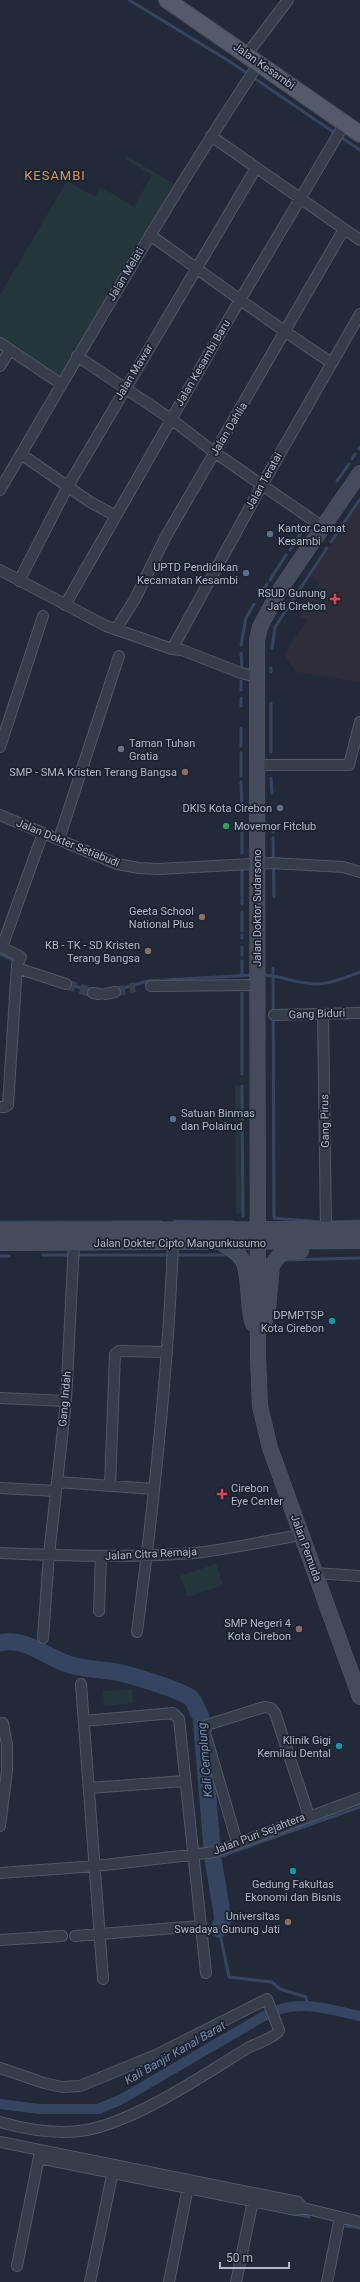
<svg xmlns="http://www.w3.org/2000/svg" width="360" height="2282" viewBox="0 0 360 2282" font-family="Roboto,sans-serif">
  <style>
    .medical { fill: #302d3b }
    .green { fill: #24363b }
    .lines { fill: none; stroke-linecap: round; stroke-linejoin: round }
    .stream { stroke: #354561; stroke-width: 3 }
    .canal { stroke: #354561; stroke-width: 10 }
    .river { stroke: #354561; stroke-width: 17 }
    .street-tunnel { stroke: #373f4f; stroke-width: 10; stroke-dasharray: 10 5; stroke-linecap: butt }
    .street-casing { stroke: #505765; stroke-width: 12 }
    .secondary-casing { stroke: #505765; stroke-width: 16 }
    .primary-casing { stroke: #3f4653; stroke-width: 18 }
    .street { stroke: #353c4a; stroke-width: 10 }
    .secondary { stroke: #434b5d; stroke-width: 15 }
    .primary { stroke: #535b6a; stroke-width: 16 }
    .service-dot { fill: #5c6f8a; stroke: #1b222f; stroke-width: 1.5 }
    .health-dot { fill: #e0444e; stroke: #1b222f; stroke-width: 1.5 }
    .worship-dot { fill: #6b7280; stroke: #1b222f; stroke-width: 1.5 }
    .education-dot { fill: #8d6e63; stroke: #1b222f; stroke-width: 1.5 }
    .leisure-dot { fill: #2e9e5b; stroke: #1b222f; stroke-width: 1.5 }
    .culture-dot { fill: #0f9aa8; stroke: #1b222f; stroke-width: 1.5 }
    .labels { text-anchor: middle; dominant-baseline: central; stroke-width: 3.5; stroke-linejoin: round; paint-order: stroke }
    .street-label { font-size: 11px; fill: #b0b7c6; stroke: #1b222f }
    .poi-label { font-size: 11px; fill: #b0b7c6; stroke: #1b222f; text-anchor: end }
    .water-label { font-size: 12px; font-style: italic; fill: #788cae; stroke: #1b222f }
    .quarter-label { font-size: 13px; letter-spacing: 1px; fill: #d3985e; stroke: #1b222f }
  </style>
  <rect width="100%" height="100%" fill="#222a3a"/>
  <path class="medical" d="M360,502V682L296,672L284,655L307,620L300,616L320,582L310,576Z"/>
  <path class="green" d="M126,156L176,185L62,378L0,341V295L67,181L95,197L101,187L134,207L152,175L125,159Z
    M235,1085L242,1086V1213H236Z
    M216,1564L223,1585L188,1597L180,1576Z
    M132,1689L133,1703L104,1706L103,1691Z"/>
  <g class="lines">
    <path class="stream" d="M129,0L229,61L360,150
      M359,449L360,447
      M352,459L355,454
      M337,481L349,464
      M331,542L360,499
      M290,550L305,527
      M270,580L286,555
      M259,598L267,584
      M241,645L246,618L254,604
      M272,648L275,627L327,548
      M241,653L242,669
      M271,668V672
      M241,690V681
      M241,698V706
      M271,703V752
      M241,728V746
      M241,753V776
      M271,778L272,793
      M241,782L242,812
      M273,825V832
      M242,828V853
      M273,838L274,897
      M242,871V896
      M242,899V904
      M242,912V931
      M242,938V935
      M0,954L28,967
      M242,955V947
      M273,968L274,1218L322,1222
      M242,975V961
      M261,975C281,975 300,985 319,984C333,983 347,977 360,972
      M68,984L92,991
      M117,990L148,981L253,975
      M242,993V1074
      M242,1086L243,1216
      M175,1221L234,1222
      M0,1222H161
      M328,1222L360,1221
      M43,1255H226
      M0,1256H9
      M282,1260L360,1258
      M213,1859L360,1807
      M219,1929L229,1977L272,1982L280,1989L306,1997L308,2007
      M294,2214L309,2217
      M346,2226L360,2228"/>
    <path class="canal" d="M0,2104L39,2109H98L120,2100L264,2016C271,2013 278,2009 285,2008C308,2002 337,2011 360,2016"/>
    <path class="river" d="M0,1643C25,1637 43,1655 65,1663C80,1669 94,1669 110,1671C126,1673 178,1689 191,1698C195,1702 198,1712 201,1717L213,1859L223,1919L219,1929"/>
    <path class="street-tunnel" d="M66,984L93,993
      M115,992L135,987"/>
    <defs>
      <path id="street" d="M247,54L288,0
        M211,136L360,240
        M150,235C211,278 270,323 332,363
        M0,343L61,384
        M77,356L171,419L214,452L323,527
        M0,366L10,350
        M21,454L90,502L116,516
        M0,490C84,346 167,202 259,63
        M0,570L106,626L172,649L182,650L241,673L257,677
        M19,581L68,486L256,168
        M65,605L224,327L345,123
        M116,629L135,599L165,538L344,229
        M172,649L262,485L360,314
        M0,747L43,616
        M257,765H349L360,722
        M0,815L117,864L139,868L158,869L271,863L343,867L360,872
        M59,839L119,656
        M0,946L21,957L17,965L8,1105L5,1107H0
        M2,947L43,833
        M17,968L66,984
        M151,986L257,985
        M93,993L99,994
        M105,994L115,992
        M323,1014L326,1229
        M274,1015L360,1013
        M0,1398L66,1401
        M57,1482L154,1489
        M110,1486L115,1354L119,1351L167,1352
        M0,1488L56,1491
        M0,1553C64,1556 129,1558 194,1553C230,1549 266,1541 301,1535
        M315,1573L360,1576
        M99,1611L101,1556
        M137,1632C154,1503 168,1373 173,1243
        M43,1638L49,1555L66,1401L74,1243
        M81,1684L103,1979
        M84,1721L173,1713L179,1719L206,1973
        M89,1788L185,1781
        M0,1826L7,1771V1745L3,1723
        M237,1842L205,1733L207,1725L264,1707L271,1708L275,1713L309,1816
        M0,1873L96,1866L215,1852L360,1798
        M75,1936L200,1926
        M0,1940L62,1936
        M0,2068L44,2083L62,2087L80,2086L156,2055L267,1999L279,2030C278,2036 253,2045 246,2049C202,2076 137,2120 87,2130C58,2135 28,2130 0,2122
        M0,2142L298,2202L303,2208
        M39,2158L296,2210L303,2208L360,2222
        M17,2266L40,2152
        M90,2282L114,2166
        M169,2282L189,2182
        M236,2282L254,2196
        M327,2282L340,2217"/>
      <path id="secondary" d="M360,473L281,588L260,627L257,640V718L258,1357L260,1406L270,1448L360,1697
        M0,1230L360,1229
        M0,1243L360,1241
        M221,1243C228,1247 236,1251 241,1258C251,1269 246,1305 253,1324
        M264,1324L268,1308L272,1265L282,1252L301,1251"/>
      <path id="primary" d="M167,0L360,134"/>
    </defs>
    <use href="#street" class="street-casing"/>
    <use href="#secondary" class="secondary-casing"/>
    <use href="#primary" class="primary-casing"/>
    <use href="#street" class="street"/>
    <use href="#secondary" class="secondary"/>
    <use href="#primary" class="primary"/>
  </g>
  <g class="service-dot">
    <circle cx="270" cy="534" r="4"/>
    <circle cx="246" cy="573" r="4"/>
    <circle cx="280" cy="808" r="4"/>
    <circle cx="173" cy="1119" r="4"/>
  </g>
  <g class="health-dot">
    <path d="M333 593h4v4h4v4h-4v4h-4v-4h-4v-4h4z"/>
    <path d="M220 1488h4v4h4v4h-4v4h-4v-4h-4v-4h4z"/>
  </g>
  <circle class="worship-dot" cx="121" cy="749" r="4"/>
  <g class="education-dot">
    <circle cx="185" cy="772" r="4"/>
    <circle cx="202" cy="917" r="4"/>
    <circle cx="148" cy="951" r="4"/>
    <circle cx="299" cy="1629" r="4"/>
    <circle cx="288" cy="1922" r="4"/>
  </g>
  <circle class="leisure-dot" cx="226" cy="826" r="4"/>
  <g class="culture-dot">
    <circle cx="332" cy="1321" r="4"/>
    <circle cx="339" cy="1746" r="4"/>
    <circle cx="293" cy="1871" r="4"/>
  </g>
  <g class="labels">
    <g class="street-label">
      <text transform="translate(264 66) rotate(35)">Jalan Kesambi</text>
      <text transform="translate(126 274) rotate(-59)">Jalan Melati</text>
      <text transform="translate(203 363) rotate(-60)">Jalan Kesambi Baru</text>
      <text transform="translate(134 372) rotate(-59)">Jalan Mawar</text>
      <text transform="translate(229 429) rotate(-59)">Jalan Dahlia</text>
      <text transform="translate(264 481) rotate(-61)">Jalan Teratai</text>
      <text transform="translate(68 843) rotate(22)">Jalan Dokter Setiabudi</text>
      <text transform="translate(257 908) rotate(-90)">Jalan Doktor Sudarsono</text>
      <text transform="translate(317 1014) rotate(-2)">Gang Biduri</text>
      <text transform="translate(325 1121) rotate(-91)">Gang Pirus</text>
      <text x="180" y="1243">Jalan Dokter Cipto Mangunkusumo</text>
      <text transform="translate(65 1399) rotate(-85)">Gang Indah</text>
      <text transform="translate(306 1548) rotate(70)">Jalan Pemuda</text>
      <text transform="translate(151 1554) rotate(-3)">Jalan Citra Remaja</text>
      <text transform="translate(259 1834) rotate(-21)">Jalan Puri Sejahtera</text>
    </g>
    <g class="poi-label">
      <text x="278" y="528" text-anchor="start">Kantor Camat<tspan x="278" dy="13">Kesambi</tspan></text>
      <text x="238" y="567">UPTD Pendidikan<tspan x="238" dy="13">Kecamatan Kesambi</tspan></text>
      <text x="326" y="593">RSUD Gunung<tspan x="326" dy="13">Jati Cirebon</tspan></text>
      <text x="129" y="743" text-anchor="start">Taman Tuhan<tspan x="129" dy="13">Gratia</tspan></text>
      <text x="177" y="772">SMP - SMA Kristen Terang Bangsa</text>
      <text x="272" y="808">DKIS Kota Cirebon</text>
      <text x="234" y="826" text-anchor="start">Movemor Fitclub</text>
      <text x="194" y="911">Geeta School<tspan x="194" dy="13">National Plus</tspan></text>
      <text x="140" y="945">KB - TK - SD Kristen<tspan x="140" dy="13">Terang Bangsa</tspan></text>
      <text x="181" y="1113" text-anchor="start">Satuan Binmas<tspan x="181" dy="13">dan Polairud</tspan></text>
      <text x="324" y="1315">DPMPTSP<tspan x="324" dy="13">Kota Cirebon</tspan></text>
      <text x="231" y="1488" text-anchor="start">Cirebon<tspan x="231" dy="13">Eye Center</tspan></text>
      <text x="291" y="1623">SMP Negeri 4<tspan x="291" dy="13">Kota Cirebon</tspan></text>
      <text x="331" y="1740">Klinik Gigi<tspan x="331" dy="13">Kemilau Dental</tspan></text>
      <text x="293" y="1884" text-anchor="middle">Gedung Fakultas<tspan x="293" dy="13">Ekonomi dan Bisnis</tspan></text>
      <text x="280" y="1916">Universitas<tspan x="280" dy="13">Swadaya Gunung Jati</tspan></text>
    </g>
    <g class="water-label">
      <text transform="translate(205 1760) rotate(-95)">Kali Cemplung</text>
      <text transform="translate(175 2053) rotate(-30)">Kali Banjir Kanal Barat</text>
    </g>
    <g class="quarter-label">
      <text x="55" y="175">KESAMBI</text>
    </g>
  </g>
  <path d="M220 2262v6h69v-6" fill="none" stroke="#b0b7c6" stroke-width="2"/>
  <text x="226" y="2262" font-size="12" fill="#b0b7c6" stroke="#1b222f" stroke-width="3" paint-order="stroke">50 m</text>
</svg>
